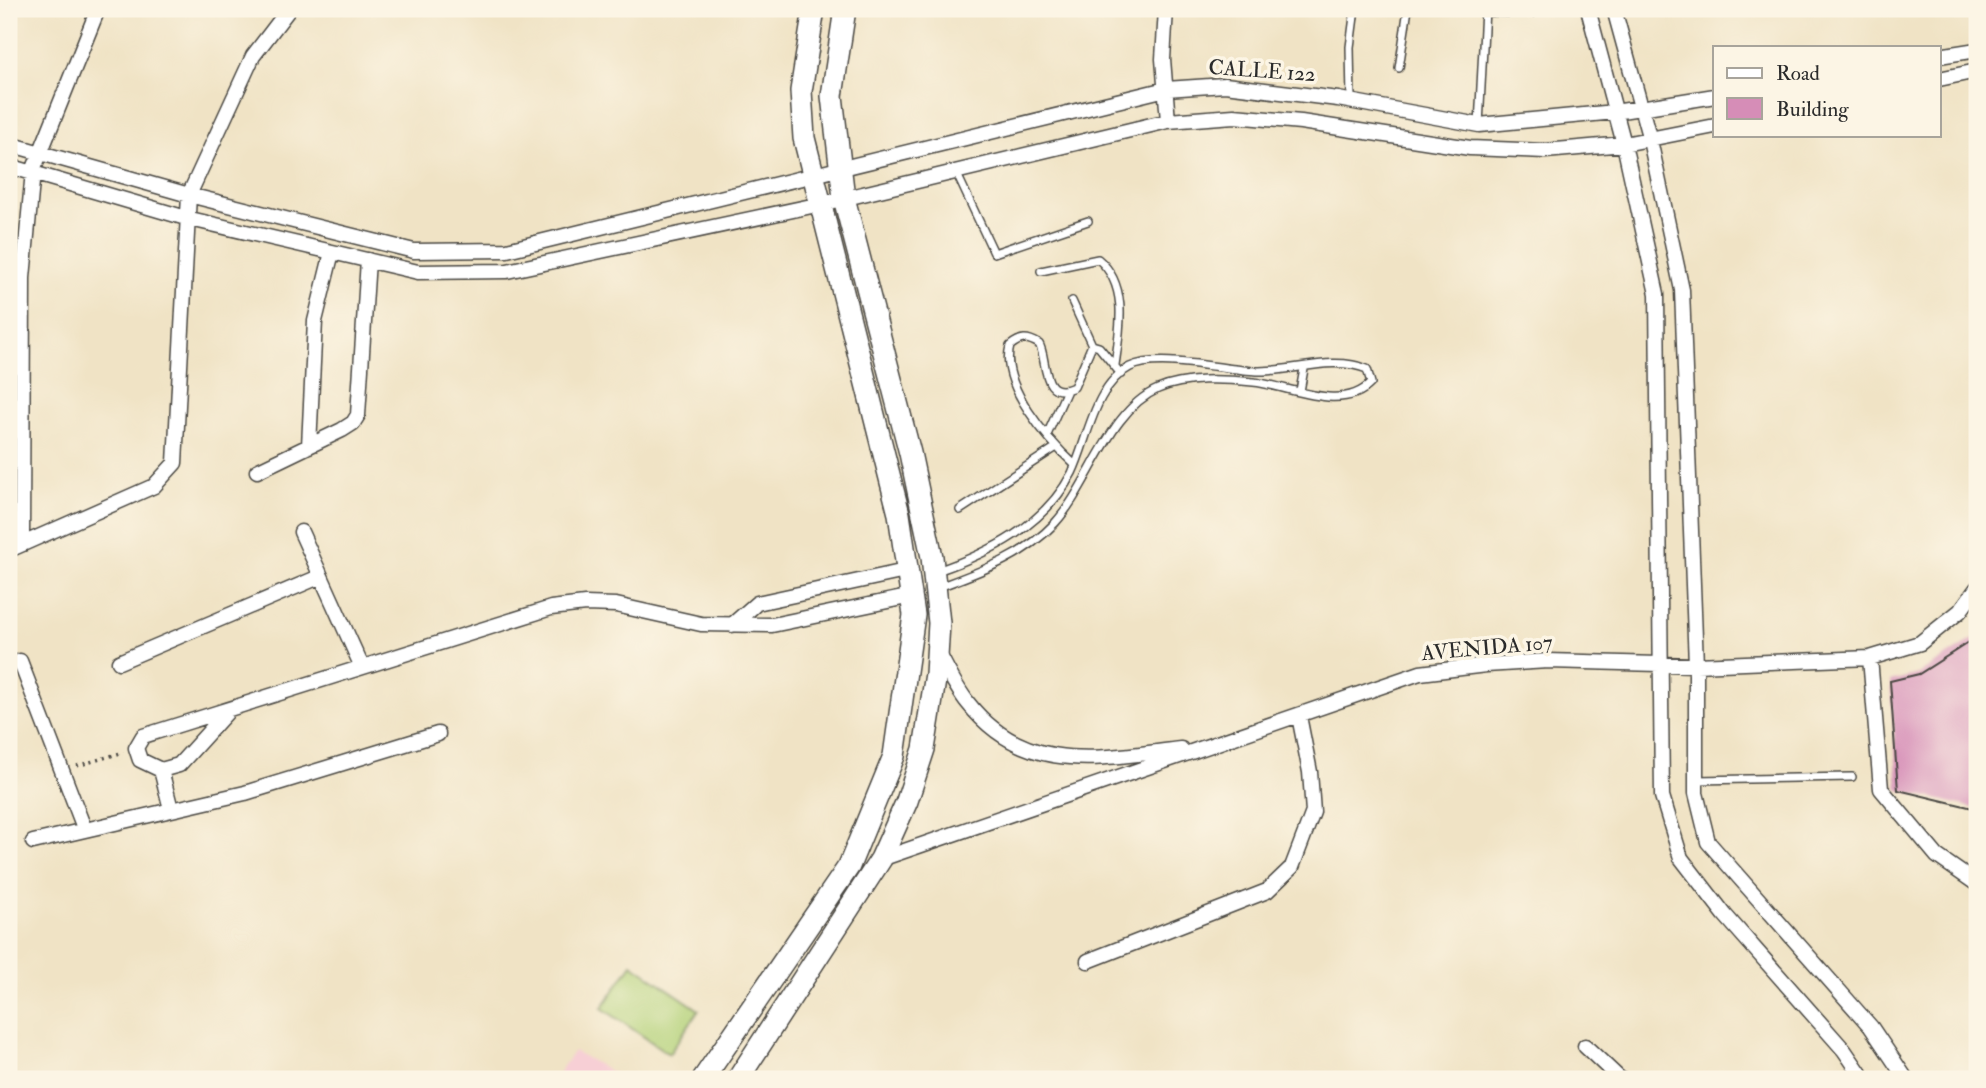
<svg xmlns="http://www.w3.org/2000/svg" width="1986" height="1088" viewBox="0 0 1986 1088" font-family="'IM FELL Double Pica',serif">
  <style>
    .built { fill: #f7cfd5 }
    .green { fill: #b3d178; stroke: #6f7e52; stroke-width: 2 }
    .building { fill: #d68db7 }
    .lines { fill: none; stroke-linecap: round; stroke-linejoin: round }
    .lane-casing { stroke: #494742; stroke-width: 10 }
    .street-casing { stroke: #494742; stroke-width: 17 }
    .secondary-casing { stroke: #494742; stroke-width: 24 }
    .path { stroke: #494742; stroke-width: 3.5; stroke-dasharray: 2 5; stroke-linecap: butt }
    .lane { stroke: #fff; stroke-width: 7 }
    .street { stroke: #fff; stroke-width: 14 }
    .secondary { stroke: #fff; stroke-width: 21 }
    .labels { text-anchor: middle; dominant-baseline: central; stroke-width: 7; stroke-linejoin: round; paint-order: stroke }
    .street-label { font-size: 21px; fill: #2b2b2b; stroke: #fcf5e5 }
  </style>
  <rect width="100%" height="100%" fill="#fcf5e5"/>
  <filter id="ink" filterUnits="userSpaceOnUse"><feTurbulence type="fractalNoise" baseFrequency=".0143" numOctaves="2"/><feDisplacementMap in="SourceGraphic" scale="14" xChannelSelector="R" yChannelSelector="G"/><feConvolveMatrix kernelMatrix="1 2 1 2 8 2 1 2 1" color-interpolation-filters="sRGB"/></filter>
  <filter id="wash" filterUnits="userSpaceOnUse"><feTurbulence type="fractalNoise" baseFrequency=".00686" numOctaves="4" result="noise"/><feDisplacementMap in="SourceGraphic" scale="28" xChannelSelector="R" yChannelSelector="G"/><feGaussianBlur stdDeviation="1.57" result="paint"/><feColorMatrix in="noise" values="0 0 0 0 0 0 0 0 0 0 0 0 0 0 0 0 0 1.4 0 .05"/><feComposite in="paint" operator="in"/></filter>
  <g filter="url(#wash)">
    <rect width="100%" height="100%" fill="#f0e3c5"/>
    <path class="built" d="M574,1051L624,1079H554Z"/>
    <path class="green" d="M632,964L699,1010L669,1054L602,1008Z"/>
    <g id="blocks">
      <path class="building" d="M1977,637V809L1898,790L1890,681L1919,674Z"/>
    </g>
  </g>
  <g filter="url(#ink)">
    <use href="#blocks" fill-opacity="0" stroke="#494742" stroke-width="2"/>
    <g class="lines">
      <defs>
        <path id="lane" d="M1485,12L1532,13L1541,9
          M1399,68L1408,9
          M1351,101L1350,47L1355,9
          M1479,125L1485,9
          M956,172L994,253L1088,221
          M1041,271L1098,259C1129,285 1120,329 1115,365
          M1072,301L1092,345
          M1300,391L1304,369
          M1047,435L1067,390
          M1075,465C1049,441 999,385 1010,346C1021,337 1027,337 1039,344C1048,358 1040,402 1074,387L1092,345L1099,347L1121,374
          M960,510L1055,448
          M937,571C990,553 1045,525 1072,473C1088,440 1094,385 1130,367C1158,353 1224,370 1257,371C1293,372 1333,355 1367,369L1371,383C1342,414 1288,385 1253,382C1223,379 1186,377 1158,389C1109,410 1090,485 1055,523C1023,557 982,571 939,587
          M1697,780L1852,777"/>
        <path id="street" d="M1166,9L1163,59L1168,121
          M1588,9L1624,144L1657,294L1662,796L1681,858L1725,915L1844,1050L1864,1079
          M1614,9L1650,140L1682,290L1696,665V793L1708,842L1871,1027L1906,1079
          M1939,56L1977,50
          M1939,79L1977,71
          M9,144L189,195L414,251L507,250L1166,89L1225,85L1338,99L1479,125L1615,112L1715,96
          M9,166L186,218L418,272L507,271L821,204L1168,121L1234,116L1301,122L1470,148L1545,151L1624,144L1715,126
          M309,446L315,321L332,252
          M257,471L342,430L353,423L358,415L368,260
          M301,532L362,667
          M22,543L23,278L33,171L98,9
          M9,550L154,486L175,463L189,195L253,56L289,9
          M732,625L757,603L910,570
          M938,652C947,669 956,688 968,703C1025,776 1100,758 1181,749
          M1870,658L1881,789L1937,856L1977,884
          M20,661L84,828
          M119,662L319,577
          M227,712L179,765L161,770L140,760L136,748L143,736L551,608L585,604L616,605L701,624L772,625L912,596
          M161,770L171,809
          M33,842L245,793L438,734
          M881,859L1420,673L1486,665L1548,661L1696,665L1870,658L1920,643L1960,611L1977,588
          M1088,961L1267,891L1292,867L1313,812L1310,772L1299,716
          M1585,1046L1620,1079"/>
        <path id="secondary" d="M703,1079L849,866L894,756L914,615L899,514L804,138L801,91L814,9
          M738,1079L881,859L907,801L924,749L936,674L939,623L932,557L910,453L844,198L832,96L845,9"/>
      </defs>
      <use href="#lane" class="lane-casing"/>
      <use href="#street" class="street-casing"/>
      <use href="#secondary" class="secondary-casing"/>
      <path class="path" d="M77,766L124,752"/>
      <use href="#lane" class="lane"/>
      <use href="#street" class="street"/>
      <use href="#secondary" class="secondary"/>
    </g>
  </g>
  <g class="labels">
    <g class="street-label">
      <text transform="translate(1262 71) rotate(4)">CALLE 122</text>
      <text transform="translate(1487 648) rotate(-5)">AVENIDA 107</text>
    </g>
  </g>
  <rect width="1986" height="1088" fill="none" stroke="#fcf5e5" stroke-width="35"/>
  <rect x="1713" y="46" width="228" height="91" fill="#fcf5e5" stroke="#a8a49b" stroke-width="2"/>
  <rect x="1727" y="68" width="35" height="10" fill="#ffffff" stroke="#a8a49b" stroke-width="2"/>
  <text x="1776" y="80" font-size="21" fill="#2b2b2b">Road</text>
  <rect x="1727" y="98" width="35" height="21" fill="#d68db7" stroke="#a8a49b" stroke-width="2"/>
  <text x="1776" y="116" font-size="21" fill="#2b2b2b">Building</text>
</svg>
